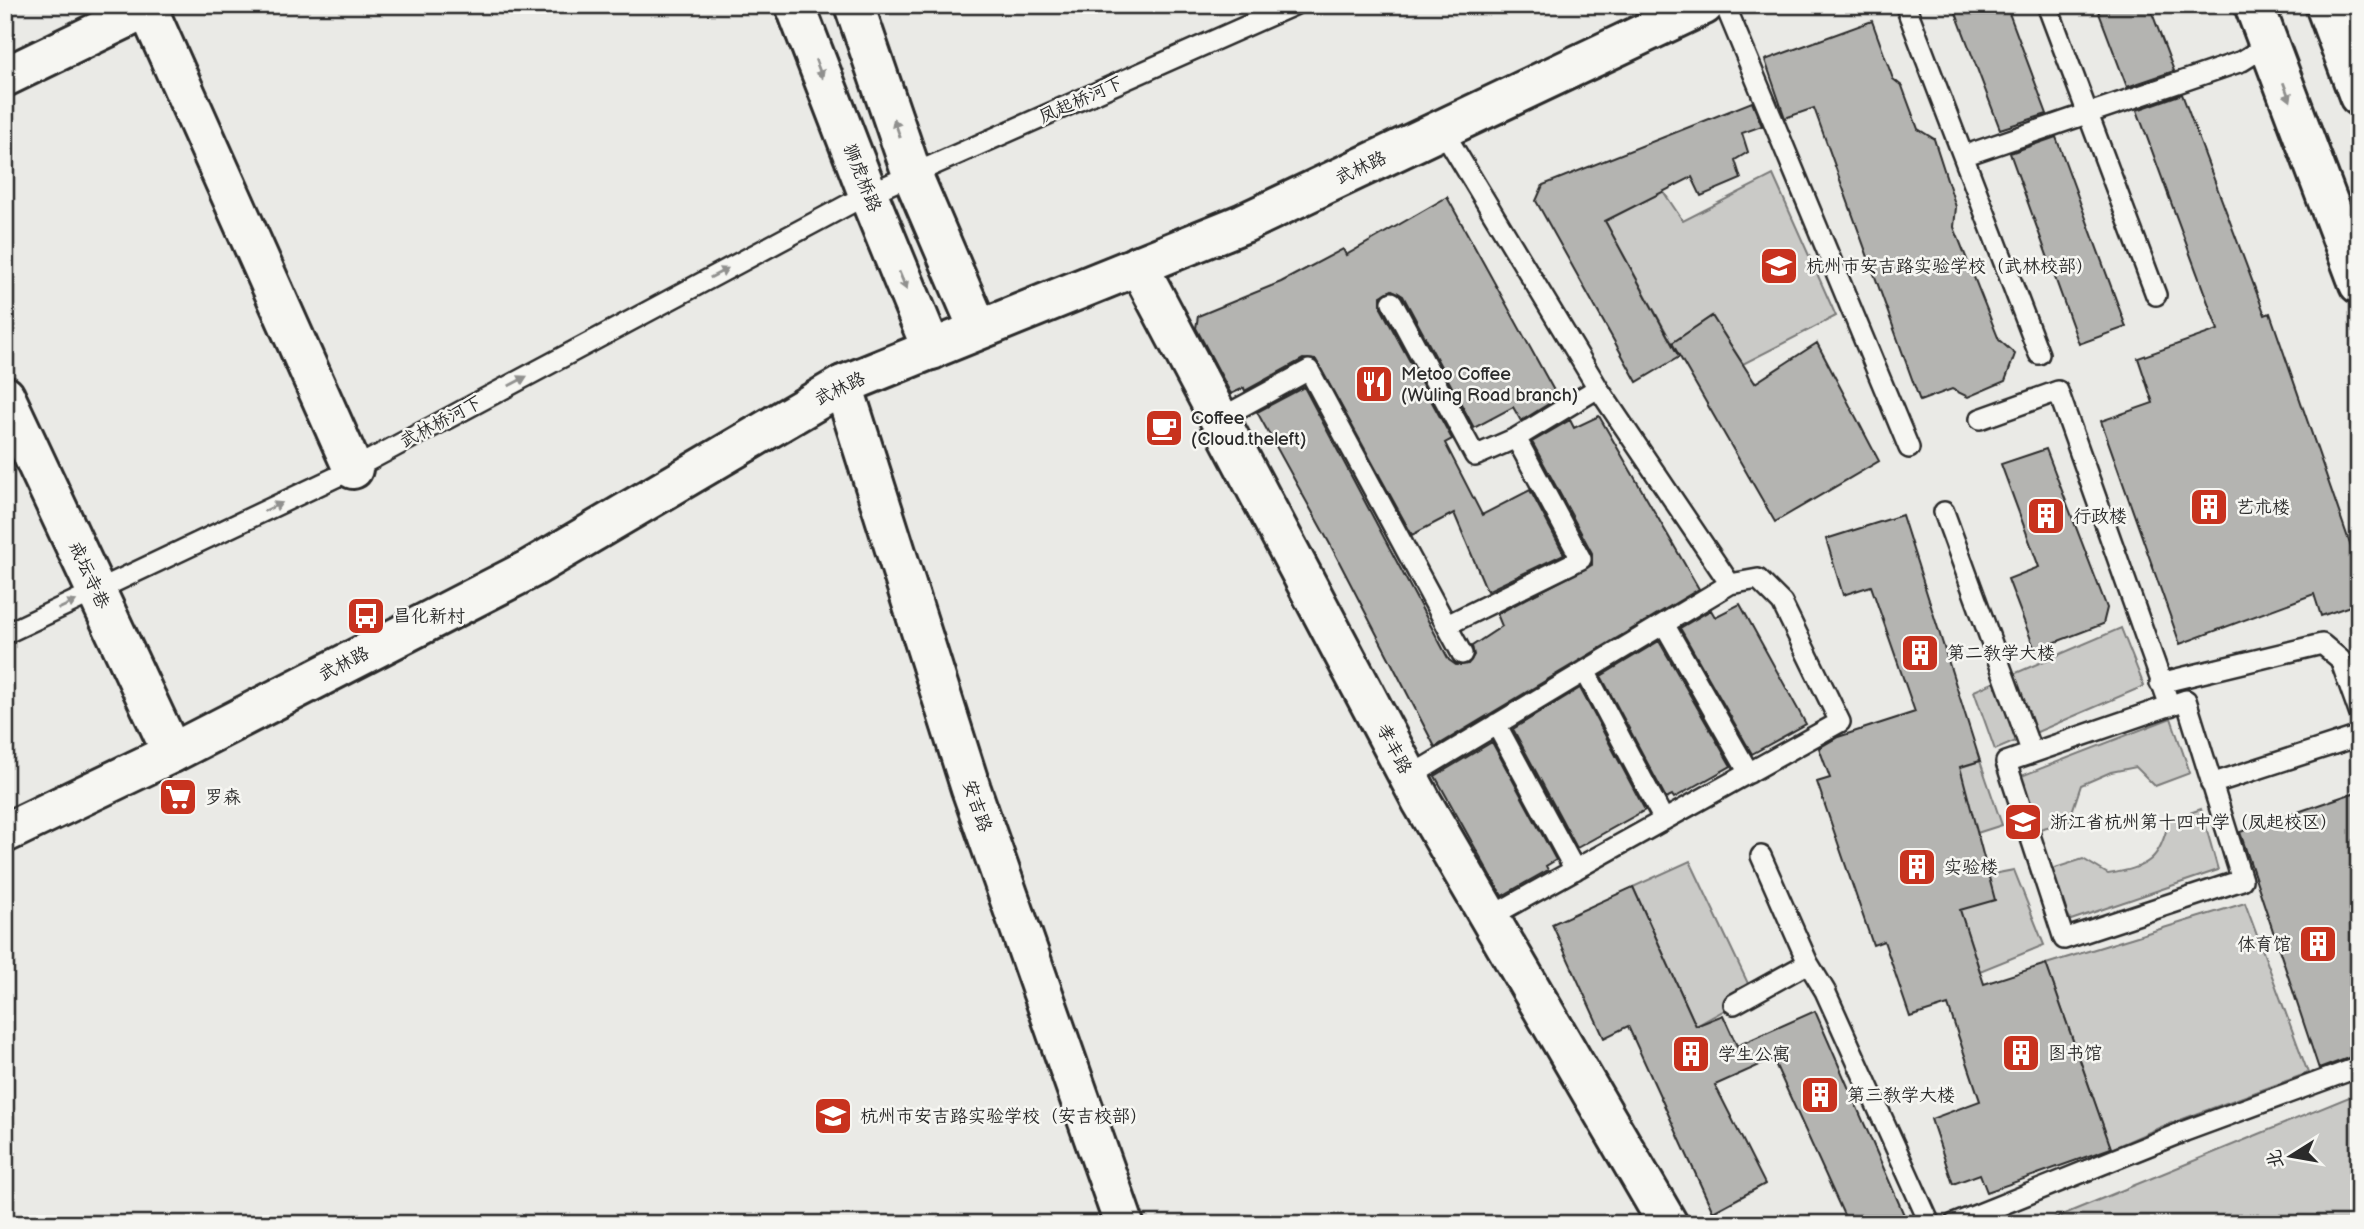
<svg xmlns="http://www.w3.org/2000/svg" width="2364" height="1229" viewBox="0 0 2364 1229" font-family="'Balsamiq Sans','LXGW WenKai TC',sans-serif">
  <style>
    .green { fill: #cacac7; stroke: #7a7a79; stroke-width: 2 }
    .building { fill: #b4b4b1; stroke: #2b2b2b; stroke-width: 2 }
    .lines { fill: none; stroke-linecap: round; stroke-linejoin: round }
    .lane-casing { stroke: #2b2b2b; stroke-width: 24 }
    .street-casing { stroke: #2b2b2b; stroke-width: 44 }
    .secondary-casing { stroke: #2b2b2b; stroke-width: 44 }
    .lane { stroke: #f6f6f2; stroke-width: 19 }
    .street { stroke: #f6f6f2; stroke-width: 38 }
    .secondary { stroke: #f6f6f2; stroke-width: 38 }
    .oneway { fill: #90908e }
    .labels { text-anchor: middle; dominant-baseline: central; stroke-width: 5; stroke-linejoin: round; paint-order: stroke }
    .street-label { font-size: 18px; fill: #2b2b2b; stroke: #f6f6f2 }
    .poi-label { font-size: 18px; fill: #2b2b2b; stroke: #f6f6f2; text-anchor: start }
  </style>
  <rect width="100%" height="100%" fill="#eaeae6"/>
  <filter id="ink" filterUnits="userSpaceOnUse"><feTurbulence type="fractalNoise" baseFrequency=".0143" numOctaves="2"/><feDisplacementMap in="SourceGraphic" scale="14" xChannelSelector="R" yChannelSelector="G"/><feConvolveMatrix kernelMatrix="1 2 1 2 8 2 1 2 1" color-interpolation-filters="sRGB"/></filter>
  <g filter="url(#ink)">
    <path class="green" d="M1773,175L1836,316L1743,364L1712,316L1672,343L1605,221L1663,191L1683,221Z
      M2121,628L2144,686L1995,750L1974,691Z
      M2171,718L2190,773L2155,786L2136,767L2111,772L2081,785L2069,821L2029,832L2011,780Z
      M1980,761L2002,825L1977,833L1937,775Z
      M2201,809L2218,870L2071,920L2042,872L2083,859L2108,874C2149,867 2159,861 2169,820Z
      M1690,861L1753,994L1696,1026L1633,887Z
      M2014,870L2044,945L1980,971L1960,910L1988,875Z
      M2245,903L2308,1073L2161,1127L2111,1149L2046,964Z
      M2359,1093V1224H2040Z"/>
    <path class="building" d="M1953,5H2006L2047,114L2000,129Z
      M2096,5H2149L2174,71L2127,87Z
      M1872,21L1893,79L1902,86L1918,129L1934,139L1956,207L1954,227L1999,340L2015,354L2005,381L1968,397L1952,389L1920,401L1814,108L1785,118L1765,60Z
      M2182,94L2265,315L2270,313L2359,570V603L2321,616L2314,594L2180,644L2101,421L2153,403L2138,358L2218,330L2137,110Z
      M1752,102L1762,126L1742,133L1748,152L1735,160L1741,179L1701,196L1692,177L1605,221L1679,357L1637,382L1536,201L1543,185Z
      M2056,137L2126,327L2079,344L2010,153Z
      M1447,197L1558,398L1521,421L1513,407L1474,428L1403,296L1392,290L1381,296V308L1452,439L1445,443L1482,515L1530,490L1564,554L1487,591L1454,513L1412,535L1316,360L1303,359L1245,391L1244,388L1231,394L1196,328L1198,316L1281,282L1343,249L1346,255Z
      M1712,316L1755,383L1817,343L1879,461L1775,522L1672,343Z
      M1304,387L1449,660L1456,665L1468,664L1474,655L1472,646L1502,626L1497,614L1592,565V553L1532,442L1570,420L1574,428L1599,416L1699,589L1435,747L1331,546L1257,412Z
      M2046,449L2107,608L2103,624L2035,650L2008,579L2039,567L2001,464Z
      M1902,515L1980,761L1960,767L1995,900L1960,910L1984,984L2046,964L2111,1148L1987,1192L1980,1174L1953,1184L1931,1119L1980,1101L1948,1005L1910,1017L1884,941L1873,945L1817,782L1830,778L1819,748L1838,737L1915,712L1871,586L1843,595L1826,539Z
      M1740,604L1806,724L1752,754L1680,628L1711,610L1715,617Z
      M1659,641L1731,766L1674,798L1672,795L1666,798L1601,676Z
      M1580,688L1645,810L1577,848L1513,729Z
      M1492,742L1556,860L1546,866L1548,870L1502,896L1435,776Z
      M2359,791V1054L2319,1069L2240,832Z
      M1633,887L1696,1026L1723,1015L1737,1046L1815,1011L1908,1224H1848L1773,1059L1715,1085L1765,1184L1713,1212L1628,1026L1604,1038L1552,924Z"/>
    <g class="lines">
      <defs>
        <path id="lane" d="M1725,5L1909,448
          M2047,5L2156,295
          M1906,7L2039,354
          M1442,129L1598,388L1730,584L1758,579L1782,603L1840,722L1488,918
          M1963,156L2242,61L2269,44
          M1392,302L1475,456L1516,438L1581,559L1447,625
          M1219,419L1309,370L1462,654
          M1980,419L2058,391L2170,706
          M1516,438L1598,388
          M1944,512L2032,753
          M1664,624L1749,773
          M5,634L353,469L868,194L1294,5
          M1585,671L1664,820
          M2160,683L2322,644L2340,659L2359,712
          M2186,700L2242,880L2064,939L2006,762Z
          M1496,724L1575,870
          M1409,777L1730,584
          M2211,784L2359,736
          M1761,856L1808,963
          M1734,1004L1808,963L1825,991L1930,1224
          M1954,1224L2185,1131L2359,1067"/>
        <path id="street" d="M146,5L353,469
          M795,5L868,194L932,350
          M854,5L912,174L978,328
          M5,77L154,5
          M1138,265L1422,802L1668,1224
          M843,385L971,789L1124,1224
          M5,396L172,753"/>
        <path id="secondary" d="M2254,5L2359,284
          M2325,5L2359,96
          M5,833L172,753L530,569L843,385L1244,223L1704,5"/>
      </defs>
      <use href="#lane" class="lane-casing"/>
      <use href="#street" class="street-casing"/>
      <use href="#secondary" class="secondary-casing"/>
      <use href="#lane" class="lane"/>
      <use href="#street" class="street"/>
      <use href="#secondary" class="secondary"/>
    </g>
    <defs><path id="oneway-solid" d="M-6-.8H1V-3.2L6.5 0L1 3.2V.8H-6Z" transform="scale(1.75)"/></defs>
    <g class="oneway">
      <use href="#oneway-solid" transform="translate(819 69) rotate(69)"/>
      <use href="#oneway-solid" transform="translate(2287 92) rotate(69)"/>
      <use href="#oneway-solid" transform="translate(897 128) rotate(-109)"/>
      <use href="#oneway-solid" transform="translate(719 273) rotate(-28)"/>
      <use href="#oneway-solid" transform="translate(903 281) rotate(67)"/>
      <use href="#oneway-solid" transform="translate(518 381) rotate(-28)"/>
      <use href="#oneway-solid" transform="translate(273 507) rotate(-25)"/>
      <use href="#oneway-solid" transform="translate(67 605) rotate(-25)"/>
    </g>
  </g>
  <defs>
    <symbol id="school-square" viewBox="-11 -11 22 22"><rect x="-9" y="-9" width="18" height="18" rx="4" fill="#c8321e" stroke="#f6f6f2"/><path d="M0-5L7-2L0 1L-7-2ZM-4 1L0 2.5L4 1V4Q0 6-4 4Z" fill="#fff"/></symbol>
    <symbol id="restaurant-square" viewBox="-11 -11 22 22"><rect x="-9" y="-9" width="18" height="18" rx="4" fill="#c8321e" stroke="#f6f6f2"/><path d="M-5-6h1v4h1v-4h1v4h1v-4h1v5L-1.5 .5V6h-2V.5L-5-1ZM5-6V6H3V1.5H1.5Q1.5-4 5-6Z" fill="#fff"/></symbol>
    <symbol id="cafe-square" viewBox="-11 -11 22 22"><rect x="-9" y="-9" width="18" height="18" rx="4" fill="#c8321e" stroke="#f6f6f2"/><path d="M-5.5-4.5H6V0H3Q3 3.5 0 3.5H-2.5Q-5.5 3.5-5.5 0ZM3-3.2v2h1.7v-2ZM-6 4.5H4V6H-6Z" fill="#fff"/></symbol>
    <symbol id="building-square" viewBox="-11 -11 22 22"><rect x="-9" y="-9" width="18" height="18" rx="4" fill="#c8321e" stroke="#f6f6f2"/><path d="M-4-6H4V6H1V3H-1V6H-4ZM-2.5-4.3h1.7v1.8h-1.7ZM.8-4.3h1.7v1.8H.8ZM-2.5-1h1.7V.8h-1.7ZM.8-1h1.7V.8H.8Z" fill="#fff"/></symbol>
    <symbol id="bus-square" viewBox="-11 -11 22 22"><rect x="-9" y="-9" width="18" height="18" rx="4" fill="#c8321e" stroke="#f6f6f2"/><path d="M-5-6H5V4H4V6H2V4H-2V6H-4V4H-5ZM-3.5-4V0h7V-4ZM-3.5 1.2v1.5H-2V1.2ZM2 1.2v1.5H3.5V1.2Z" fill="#fff"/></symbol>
    <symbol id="supermarket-square" viewBox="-11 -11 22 22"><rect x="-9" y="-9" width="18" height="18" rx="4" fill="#c8321e" stroke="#f6f6f2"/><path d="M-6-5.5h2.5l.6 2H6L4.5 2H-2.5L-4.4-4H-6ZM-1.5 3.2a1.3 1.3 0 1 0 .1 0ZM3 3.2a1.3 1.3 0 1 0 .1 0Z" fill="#fff"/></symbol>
  </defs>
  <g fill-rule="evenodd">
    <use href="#school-square" x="1757" y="244" width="44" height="44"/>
    <use href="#restaurant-square" x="1352" y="362" width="44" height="44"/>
    <use href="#cafe-square" x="1142" y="406" width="44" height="44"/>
    <use href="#building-square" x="2187" y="485" width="44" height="44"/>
    <use href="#building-square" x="2024" y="494" width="44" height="44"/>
    <use href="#bus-square" x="344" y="594" width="44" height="44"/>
    <use href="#building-square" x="1898" y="631" width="44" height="44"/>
    <use href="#supermarket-square" x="156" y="775" width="44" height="44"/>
    <use href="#school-square" x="2001" y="800" width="44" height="44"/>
    <use href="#building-square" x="1895" y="845" width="44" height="44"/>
    <use href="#building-square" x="2296" y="922" width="44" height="44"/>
    <use href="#building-square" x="1999" y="1031" width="44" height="44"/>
    <use href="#building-square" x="1669" y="1032" width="44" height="44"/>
    <use href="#building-square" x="1798" y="1073" width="44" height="44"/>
    <use href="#school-square" x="811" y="1094" width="44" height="44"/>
  </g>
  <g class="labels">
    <g class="street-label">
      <text transform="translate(1081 100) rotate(-24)">凤起桥河下</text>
      <text transform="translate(1361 168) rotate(-25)">武林路</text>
      <text transform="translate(862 178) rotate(68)">狮虎桥路</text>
      <text transform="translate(840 389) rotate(-26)">武林路</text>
      <text transform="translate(441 422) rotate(-28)">武林桥河下</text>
      <text transform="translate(89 575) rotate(65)">戒坛寺巷</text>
      <text transform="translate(344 664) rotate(-27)">武林路</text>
      <text transform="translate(1394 749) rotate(62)">孝丰路</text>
      <text transform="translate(977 806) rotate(71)">安吉路</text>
    </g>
    <g class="poi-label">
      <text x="1806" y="266">杭州市安吉路实验学校（武林校部）</text>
      <text x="1401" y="374">Metoo Coffee<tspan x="1401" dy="21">(Wuling Road branch)</tspan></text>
      <text x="1191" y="418">Coffee<tspan x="1191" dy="21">(Cloud.theleft)</tspan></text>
      <text x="2236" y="507">艺术楼</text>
      <text x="2073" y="516">行政楼</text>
      <text x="393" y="616">昌化新村</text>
      <text x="1947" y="653">第二教学大楼</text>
      <text x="205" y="797">罗森</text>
      <text x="2050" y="822">浙江省杭州第十四中学（凤起校区）</text>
      <text x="1944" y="867">实验楼</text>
      <text x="2291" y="944" text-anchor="end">体育馆</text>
      <text x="2048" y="1053">图书馆</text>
      <text x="1718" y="1054">学生公寓</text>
      <text x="1847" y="1095">第三教学大楼</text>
      <text x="860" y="1116">杭州市安吉路实验学校（安吉校部）</text>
    </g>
  </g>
  <rect width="2364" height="1229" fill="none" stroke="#f6f6f2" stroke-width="28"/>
  <rect x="14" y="14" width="2336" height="1201" fill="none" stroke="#2b2b2b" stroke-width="2.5" filter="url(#ink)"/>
  <g transform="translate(2291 1156) rotate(259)" stroke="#f6f6f2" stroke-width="5" paint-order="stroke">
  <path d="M0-5L12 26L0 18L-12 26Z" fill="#2b2b2b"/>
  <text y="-10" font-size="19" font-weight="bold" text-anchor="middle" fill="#2b2b2b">北</text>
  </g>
</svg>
